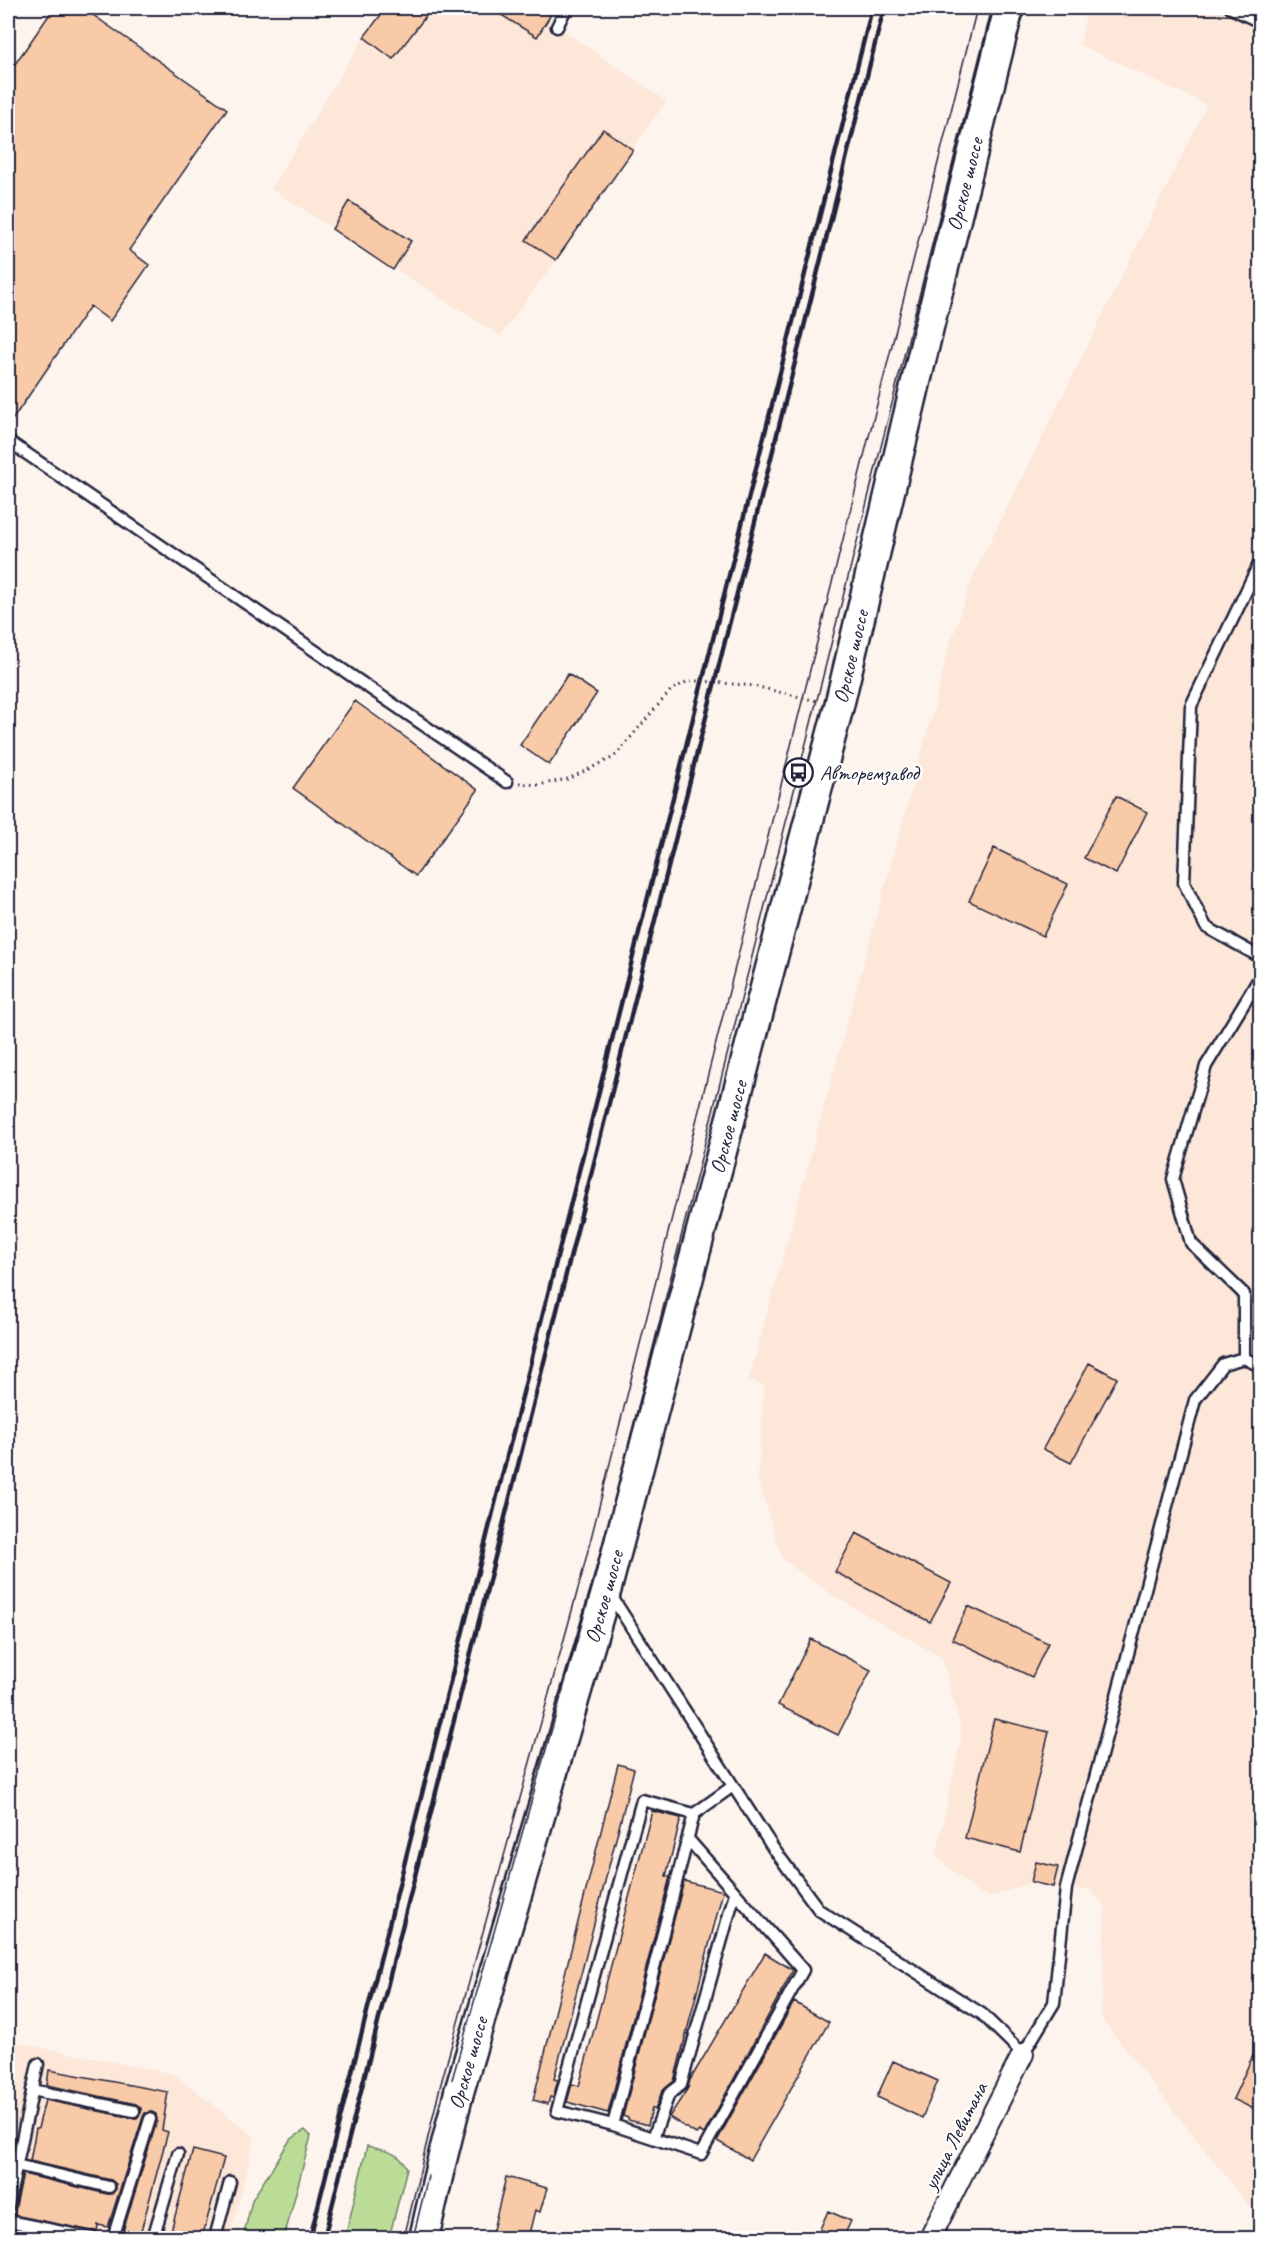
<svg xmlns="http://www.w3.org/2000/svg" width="1268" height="2246" viewBox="0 0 1268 2246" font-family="Caveat,sans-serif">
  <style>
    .built { fill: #fce7d9 }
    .green { fill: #badc96; stroke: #6e7f68; stroke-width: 1.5 }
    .building { fill: #f9caa8; stroke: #22223b; stroke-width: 1.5 }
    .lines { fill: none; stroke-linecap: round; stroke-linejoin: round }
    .lane-casing { stroke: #22223b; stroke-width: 15 }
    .street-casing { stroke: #22223b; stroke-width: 24 }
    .secondary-casing { stroke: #22223b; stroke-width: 33 }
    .path { stroke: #22223b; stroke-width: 3; stroke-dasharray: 1.5 4.5; stroke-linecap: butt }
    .lane { stroke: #fff; stroke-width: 10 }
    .street { stroke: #fff; stroke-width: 20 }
    .secondary { stroke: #fff; stroke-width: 28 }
    .tram { stroke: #22223b; stroke-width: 1.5 }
    .rail { stroke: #22223b; stroke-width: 4.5 }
    .secondary-bridge-casing { stroke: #22223b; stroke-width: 33; stroke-linecap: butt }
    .secondary-bridge { stroke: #fff; stroke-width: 28 }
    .labels { text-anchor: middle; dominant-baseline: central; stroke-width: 4.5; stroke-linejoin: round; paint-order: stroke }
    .street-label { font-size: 21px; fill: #22223b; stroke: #fff }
    .poi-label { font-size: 21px; fill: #22223b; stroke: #fff; text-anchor: start }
  </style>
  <rect width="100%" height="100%" fill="#fef4ee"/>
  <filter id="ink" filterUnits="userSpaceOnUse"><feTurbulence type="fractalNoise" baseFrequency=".0167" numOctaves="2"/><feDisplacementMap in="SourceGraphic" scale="12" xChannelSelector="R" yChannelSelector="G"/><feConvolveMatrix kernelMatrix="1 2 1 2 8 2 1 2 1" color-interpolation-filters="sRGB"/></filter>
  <g filter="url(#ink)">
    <path class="built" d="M386,8H490L537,37L548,20L666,101L556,260L500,336L271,189L364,37Z
      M1087,8H1260V2220L1101,2018L1105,1906L1090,1890L1053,1887L1032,1882L990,1897L978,1893L936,1856L962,1732L942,1658L831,1594L782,1559L758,1478L764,1386L749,1379L936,701L947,653L973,576L1207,105L1080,45Z
      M8,2041L174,2074L255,2137L230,2238H8Z"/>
    <path class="green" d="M305,2130L311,2136L284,2238H243L252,2200L290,2140Z
      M367,2146C383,2150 400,2152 407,2168L389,2238H345Z"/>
    <path class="building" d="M54,8H83L227,109L129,250L149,265L110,321L90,306L8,426V74Z
      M386,8H432L393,59L364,37Z
      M490,8H555L537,37Z
      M603,129L633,150L556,260L526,240Z
      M349,201L411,241L393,270L332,229Z
      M568,674L597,693L549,765L520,745Z
      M355,701L478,790L416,876L293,788Z
      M1116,796L1147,812L1116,874L1084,858Z
      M994,848L1068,884L1043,936L969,901Z
      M1089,1363L1117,1378L1071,1463L1043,1449Z
      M856,1533L951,1583L930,1622L835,1572Z
      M968,1606L1048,1643L1032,1677L952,1639Z
      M811,1639L871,1670L838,1735L778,1705Z
      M994,1719L1049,1732L1020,1852L965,1838Z
      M618,1764L634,1769L554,2079L558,2080L553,2098L550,2097L548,2104L533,2100Z
      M652,1811L681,1818L666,1876L670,1877L608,2113L567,2102L572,2084L579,2086Z
      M1036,1862L1058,1867L1053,1887L1031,1882Z
      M684,1881L723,1891L674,2081L662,2091L655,2110L652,2108L648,2125L628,2120V2118L623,2116Z
      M765,1953L793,1970L704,2134L699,2131L696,2134L669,2117L688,2088L690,2080Z
      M794,2002L829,2022L750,2160L717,2141Z
      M1260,2040V2112L1233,2099Z
      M893,2061L938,2081L922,2118L877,2097Z
      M49,2070L168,2092L162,2130L168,2132L139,2238H125L127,2231H123L157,2121L156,2114L152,2112L145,2113L143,2117L108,2227L98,2225L97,2232L14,2215L23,2174L107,2194H112L116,2189V2184L111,2180L30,2161L36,2128H38L45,2100L132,2118H137L141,2113V2108L136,2104L47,2085Z
      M193,2150L224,2158L202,2238H169Z
      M506,2177L547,2188L540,2212L535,2210L528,2238H491Z
      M828,2211L851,2221L843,2238L820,2229Z
      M10,2229L57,2238H8Z"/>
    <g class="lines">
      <defs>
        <path id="lane" d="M1231,8L1260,22
          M557,27L566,8
          M8,441L507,782
          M1260,562L1191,706L1184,883L1206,927L1260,957
          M1244,1358V1294L1191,1243L1173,1179L1206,1066L1260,977
          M610,1594L773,1848L819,1910L982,2014L1023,2054L1054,2003L1066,1888L1195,1400L1223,1364L1244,1358L1260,1366
          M688,1839L803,1970L701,2154L613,2125L557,2111L642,1800L694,1814
          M32,2090L134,2111
          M613,2125L694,1814L733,1786
          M653,2138L669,2094L681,2085L735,1893
          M16,2165L109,2187
          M8,2206L38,2064
          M8,2221L92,2238
          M113,2238L150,2119
          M153,2238L178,2154
          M215,2238L230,2182"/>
        <path id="street" d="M930,2238L1023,2054"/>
        <g id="secondary">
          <path id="s1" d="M459,2092L607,1588L730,1121L839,706L930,323L1009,8"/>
          <path d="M424,2238L440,2168"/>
        </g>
      </defs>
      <use href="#lane" class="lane-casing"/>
      <use href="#street" class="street-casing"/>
      <use href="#secondary" class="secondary-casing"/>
      <path class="path" d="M519,783L538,785L568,779L614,757L671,690L688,681H702L754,686L817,701"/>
      <use href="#lane" class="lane"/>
      <use href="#street" class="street"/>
      <use href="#secondary" class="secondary"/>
      <path class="tram" d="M404,2238L440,2087L581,1578L977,8
        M413,2238L449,2090L594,1581L992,8"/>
      <path class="rail" d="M310,2238L872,8
        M324,2238L884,8"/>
      <defs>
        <path id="secondary-bridge" d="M440,2168L459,2092"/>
      </defs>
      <use href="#secondary-bridge" class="secondary-bridge-casing"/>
      <use href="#secondary-bridge" class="secondary-bridge"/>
    </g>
  </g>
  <defs>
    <symbol id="bus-ring" viewBox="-11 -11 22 22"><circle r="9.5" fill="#fff" stroke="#22223b" stroke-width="1.5"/><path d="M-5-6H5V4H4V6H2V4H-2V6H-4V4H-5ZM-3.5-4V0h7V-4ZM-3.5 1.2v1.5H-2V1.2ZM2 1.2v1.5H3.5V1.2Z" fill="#22223b"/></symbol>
  </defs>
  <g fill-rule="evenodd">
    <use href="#bus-ring" x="782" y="756" width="33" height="33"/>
  </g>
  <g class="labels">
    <g class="street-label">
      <text stroke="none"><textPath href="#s1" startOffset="1974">Орское шоссе</textPath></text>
      <text stroke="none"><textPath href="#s1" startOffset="1488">Орское шоссе</textPath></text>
      <text stroke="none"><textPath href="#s1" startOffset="1002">Орское шоссе</textPath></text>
      <text stroke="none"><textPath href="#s1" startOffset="516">Орское шоссе</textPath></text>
      <text transform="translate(468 2063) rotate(-74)">Орское шоссе</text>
      <text transform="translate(955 2136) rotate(-63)">улица Левитана</text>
    </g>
    <g class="poi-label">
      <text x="820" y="773">Авторемзавод</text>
    </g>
  </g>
  <rect width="1268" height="2246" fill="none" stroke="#fff" stroke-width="30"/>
  <rect x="15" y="15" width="1238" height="2216" fill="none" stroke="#22223b" stroke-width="2" filter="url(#ink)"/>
</svg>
